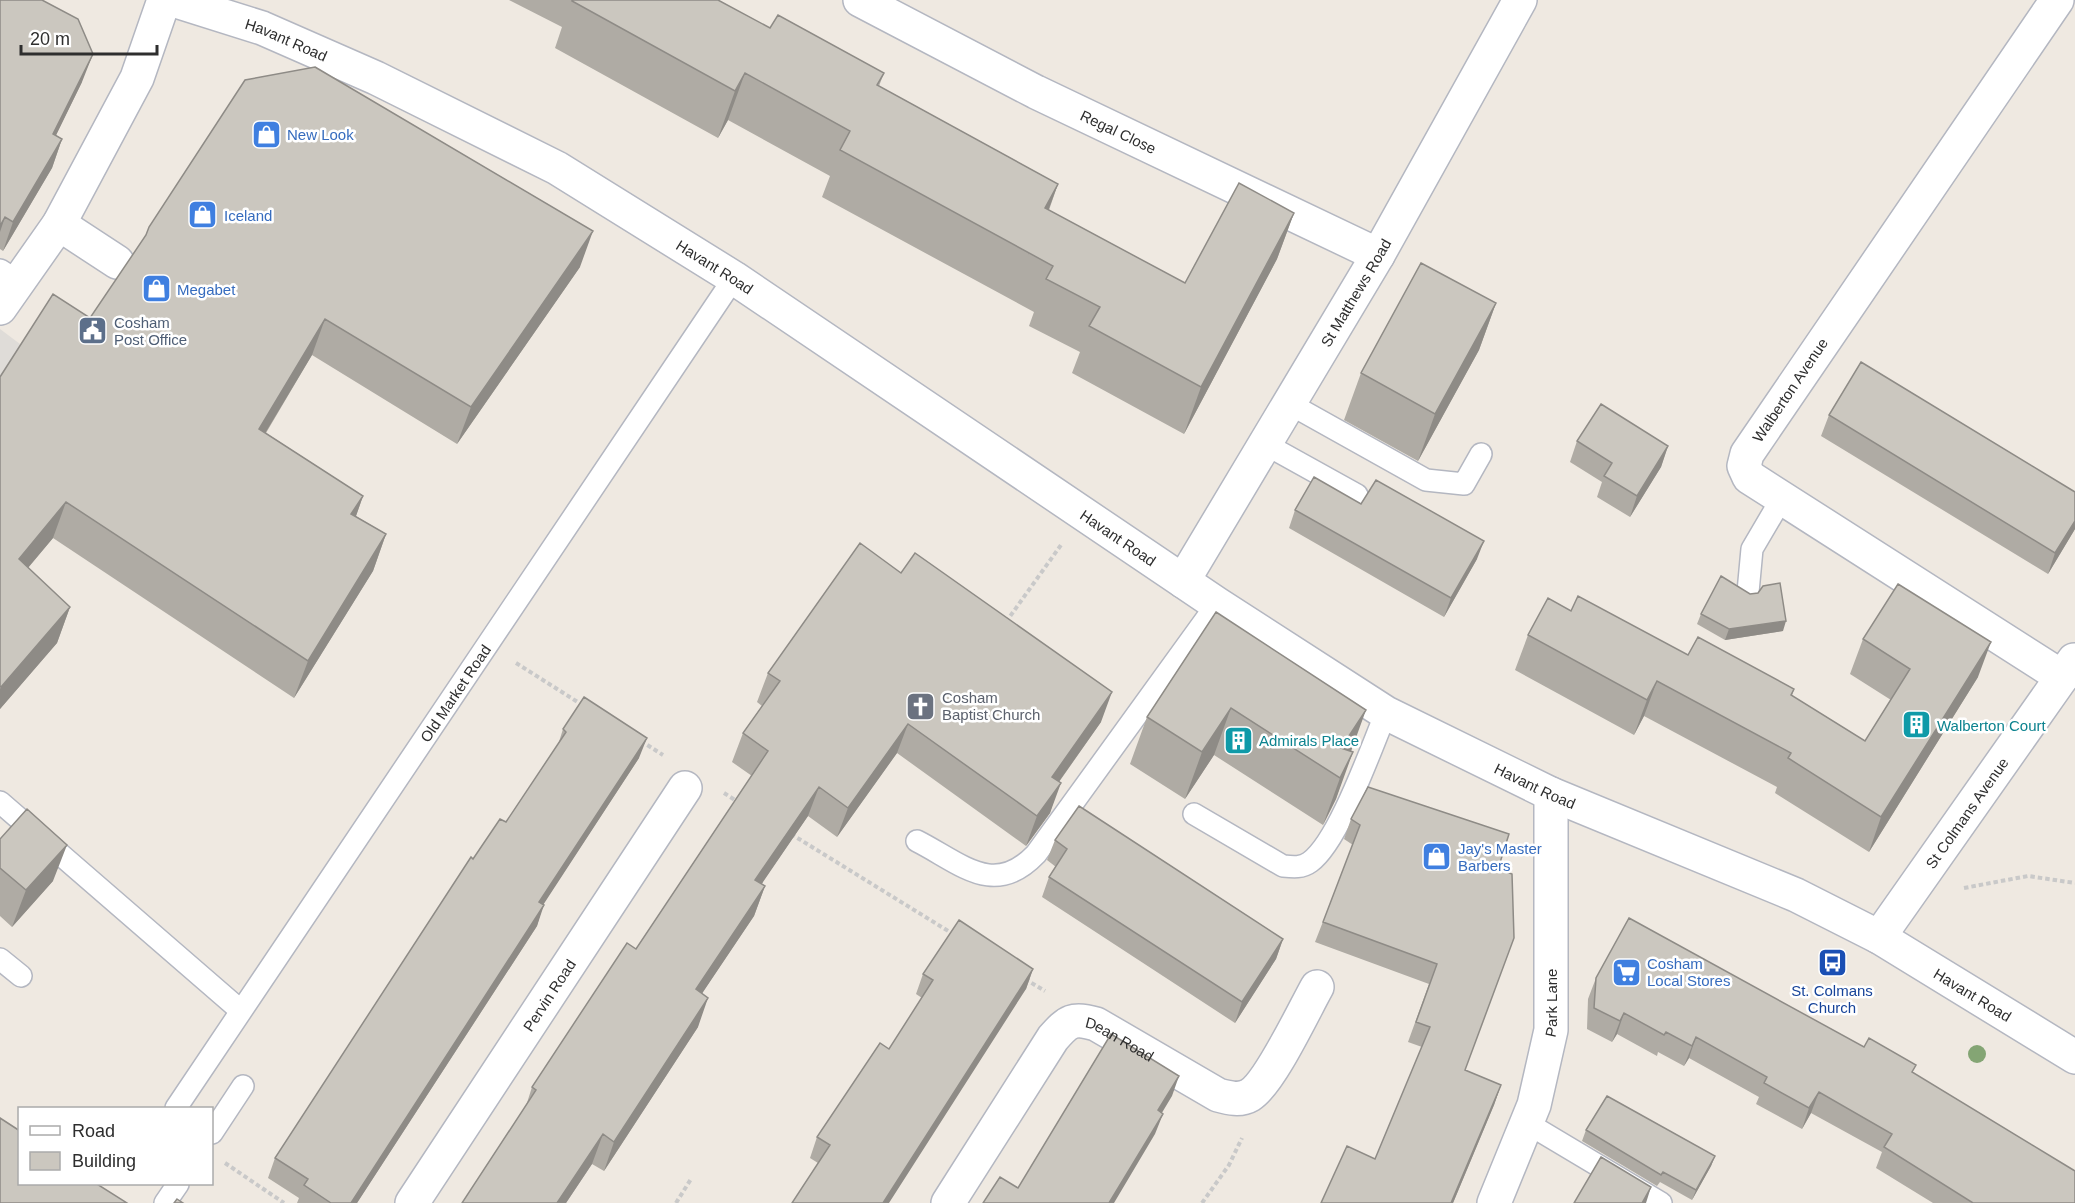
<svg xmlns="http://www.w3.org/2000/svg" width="2075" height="1203" viewBox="0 0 2075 1203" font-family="Arial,sans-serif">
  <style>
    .plaza { fill: #dfdcd8 }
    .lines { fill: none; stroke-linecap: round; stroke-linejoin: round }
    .service-casing { stroke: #b4b7c1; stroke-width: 24 }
    .minor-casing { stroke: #b4b7c1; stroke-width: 36 }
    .tertiary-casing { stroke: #b4b7c1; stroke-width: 36 }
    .path { stroke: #c9c9c9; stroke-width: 4; stroke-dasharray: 4.5 3; stroke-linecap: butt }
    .service { stroke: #fff; stroke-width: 21 }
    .minor { stroke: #fff; stroke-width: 33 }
    .tertiary { stroke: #fff; stroke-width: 33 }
    .tree { fill: #84a574 }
    .wall { fill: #afaba4 }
    .shaded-wall { fill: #8e8b86 }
    .building { fill: #cbc7bf; stroke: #8e8b86; stroke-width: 1.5 }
    .labels { text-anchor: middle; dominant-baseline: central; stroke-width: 5; stroke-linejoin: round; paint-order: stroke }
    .street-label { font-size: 15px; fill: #2e2e2e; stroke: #fff }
    .shop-label { font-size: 15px; fill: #366cbe; stroke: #fff; text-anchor: start }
    .service-label { font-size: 15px; fill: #4e5e75; stroke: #fff; text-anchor: start }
    .worship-label { font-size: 15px; fill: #5b616d; stroke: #fff; text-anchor: start }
    .culture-label { font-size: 15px; fill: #0d838f; stroke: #fff; text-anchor: start }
    .transit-label { font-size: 15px; fill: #164399; stroke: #fff }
  </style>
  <rect width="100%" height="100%" fill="#efe9e1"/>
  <path class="plaza" d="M0,329L28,350L0,393Z"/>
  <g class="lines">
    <defs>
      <g id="service">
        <path d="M0,270L19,282"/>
        <path d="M1290,404L1426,480L1464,484L1481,454"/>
        <path d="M1265,444L1357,495"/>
        <path d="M1748,592L1752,549L1782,498"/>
        <path d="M0,802L240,1010"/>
        <path d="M1194,814L1283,866C1293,867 1302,868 1310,862C1339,841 1371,748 1386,713"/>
        <path d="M917,841C962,864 994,898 1036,854L1217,604"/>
        <path d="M0,959L21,976"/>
        <path id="s1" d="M176,1108L734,278"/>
        <path d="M1527,1123L1661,1203"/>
        <path d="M212,1133L243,1086"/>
        <path d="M165,1203L178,1184"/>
      </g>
      <g id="minor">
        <path id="s2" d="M860,0L1036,92L1378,255"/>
        <path d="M2057,0L1747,454L1744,466L1749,477L2062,677"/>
        <path d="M59,224L117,262"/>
        <path d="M0,308L59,224L137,78L164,0"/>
        <path id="s3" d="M1183,581L1378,255L1520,0"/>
        <path id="s4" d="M1879,937L2074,660"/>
        <path id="s5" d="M412,1203L685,788"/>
        <path id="s6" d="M948,1203L1053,1038C1068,1021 1073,1017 1096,1024L1218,1095C1229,1098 1240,1101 1250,1095C1270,1083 1304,1010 1317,987"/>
        <path id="s7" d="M1494,1203L1534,1105L1551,1030V794"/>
      </g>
      <g id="tertiary">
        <path id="s8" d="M173,0L262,28L376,78L557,168L734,278L1217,604L1386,713L1551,794L1796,895L1879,937L2075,1057"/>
      </g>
    </defs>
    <use href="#service" class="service-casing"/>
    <use href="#minor" class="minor-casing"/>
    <use href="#tertiary" class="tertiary-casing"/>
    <path class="path" d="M1006,622L1061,545
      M516,663L584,706
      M641,741L663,755
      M724,793L738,802
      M791,834L953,934
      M1964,888L2028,876L2075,883
      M1025,979L1045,991
      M225,1163L284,1203
      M676,1203L691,1179
      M1202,1203L1229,1165L1242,1138"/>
    <use href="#service" class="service"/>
    <use href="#minor" class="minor"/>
    <use href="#tertiary" class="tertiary"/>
  </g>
  <circle class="tree" cx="1977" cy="1054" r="9"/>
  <path class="wall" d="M0,0L82,82L56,135L62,139L52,168L3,251L0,249Z
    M509,0H718L770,28L884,73L879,86L1058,184L1049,210L1185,283L1294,213L1277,259L1184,434L1072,373L1080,352L1029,326L1034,312L822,197L830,176L728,120L718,138L555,48L562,27Z
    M580,267L457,444L312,355L266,433L363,496L356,516L386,534L373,571L294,698L53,538L28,568L70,607L57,643L0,709V377L90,318Z
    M1496,303L1479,350L1418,461L1344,420L1361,373Z
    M1829,415L2075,529L2048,574L1821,436Z
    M1577,441L1668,446L1661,467L1630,517L1597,497L1602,482L1570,462Z
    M1361,504L1477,559L1444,617L1289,528L1295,510Z
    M1571,611L1688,655L1794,689L1792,696L1865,741L1891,700L1850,674L1863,639L1978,677L1869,852L1775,793L1777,787L1644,716L1634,735L1515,670L1528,635Z
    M1216,612L1351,751L1336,799L1323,825L1214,755L1185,799L1130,764L1147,717Z
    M1701,614L1783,631L1725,640L1697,624Z
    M768,673L1101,722L1059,782L1050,813L1026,846L897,753L837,837L808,816L761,884L765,886L754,916L702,993L698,1027L604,1171L592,1164L566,1203H462L526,1106L532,1087L636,949L752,776L732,762L743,733L762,706L757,702Z
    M563,729L639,758L543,904L537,926L357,1203H297L299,1198L268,1178L275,1158L473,859L506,822L558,745Z
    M1351,819L1498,869L1465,1070L1501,1085L1494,1105L1453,1203H1321L1375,1159L1422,1047L1408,1042L1429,984L1315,942L1353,845L1344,839Z
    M0,839L53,881L12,927L0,916Z
    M1055,840L1283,939L1276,959L1235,1023L1042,897L1049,877L1056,867L1047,860Z
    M1033,969L1026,989L818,1163L810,1158L817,1137L889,1049L922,998L916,994L923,974Z
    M1596,978L1864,1047L1913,1073L2075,1203H1933L1876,1168L1882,1152L1811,1113L1802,1129L1756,1104L1759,1097L1689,1058L1684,1066L1658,1052L1657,1056L1617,1034L1612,1042L1587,1029L1588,999Z
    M1586,1130L1715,1156L1711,1166L1692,1200L1660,1182L1657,1186L1582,1141Z"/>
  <path class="shaded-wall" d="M93,54L82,82L43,162L53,134Z
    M745,73L728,120L718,138L735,91Z
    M62,139L52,168L3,251L13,222Z
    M1058,184L1041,230L1028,255L1045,208Z
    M1294,213L1277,259L1184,434L1201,387Z
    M5,217L0,232V226Z
    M593,231L580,267L457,444L471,407Z
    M1496,303L1479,350L1418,461L1435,414Z
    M325,319L312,355L246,465L259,429Z
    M1668,446L1661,467L1630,517L1637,496Z
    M363,496L350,533L351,514Z
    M66,502L53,538L5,595L19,559Z
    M2075,521V529L2048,574L2055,553Z
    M386,534L373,571L294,698L308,661Z
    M1484,541L1477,559L1444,617L1451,598Z
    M70,607L57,643L0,709V689L1,687Z
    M1786,621L1783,631L1725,640L1729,629Z
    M1991,642L1978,677L1869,852L1881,817Z
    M1657,681L1644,716L1634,735L1647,700Z
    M1112,692L1101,722L1041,807L1052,777Z
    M1231,708L1214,755L1185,799L1202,752Z
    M1366,710L1349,757L1341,748Z
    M908,724L897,753L837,837L848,808Z
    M647,738L639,758L532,922L539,902Z
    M1353,752L1336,799L1323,825L1340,778Z
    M1061,783L1050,813L1026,846L1037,816Z
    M819,787L808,816L744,910L755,880Z
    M67,845L53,881L12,927L26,890Z
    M765,886L754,916L685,1019L696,989Z
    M544,905L537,926L357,1203H351Z
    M1283,939L1276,959L1235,1023L1242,1002Z
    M1033,969L1026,989L889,1203H883Z
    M708,998L698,1027L604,1171L614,1142Z
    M1624,1013L1617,1034L1612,1042L1620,1021Z
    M1696,1037L1689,1058L1684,1066L1692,1046Z
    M1179,1076L1172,1096L1151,1131L1158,1110Z
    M1501,1085L1494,1105L1453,1203H1451Z
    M1819,1092L1811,1113L1802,1129L1809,1108Z
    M1163,1114L1155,1134L1114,1203H1109Z
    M603,1134L592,1164L566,1203H557Z
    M1715,1156L1711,1166L1692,1200L1696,1190Z
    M1651,1187L1646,1203H1642Z"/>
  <path class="building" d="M0,0H42L78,19L93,54L53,134L62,139L13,222L5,217L0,226Z
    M572,0H718L770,28L778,15L884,73L877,85L1058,184L1045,208L1185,283L1239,183L1294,213L1201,387L1089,326L1100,307L1046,279L1053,266L840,150L850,131L745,73L735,91L572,1Z
    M315,67L593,231L471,407L325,319L259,429L363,496L351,514L386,534L308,661L66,502L19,559L70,607L1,687L0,686V377L53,294L90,318L146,235L149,227L245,80Z
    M1421,263L1496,303L1435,414L1361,373Z
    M1861,362L2075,492V521L2055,553L1829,415Z
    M1601,404L1668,446L1637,496L1604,476L1612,463L1577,441Z
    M1314,477L1361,504L1376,480L1484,541L1451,598L1295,510Z
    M860,543L901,573L915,553L1112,692L1052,777L1061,783L1037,816L908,724L848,808L819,787L755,880L765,886L696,989L708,998L614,1142L603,1134L557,1203H462L536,1090L532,1087L627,943L636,949L768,751L743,733L780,681L768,673Z
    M1721,576L1750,594L1758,593L1763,586L1780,583L1786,621L1729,629L1701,614Z
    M1898,584L1991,642L1881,817L1788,758L1791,753L1657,681L1647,700L1528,635L1548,598L1571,611L1578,596L1688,655L1698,637L1794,689L1791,695L1865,741L1910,669L1863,639Z
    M1216,612L1366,710L1341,748L1353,752L1340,778L1231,708L1202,752L1147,717Z
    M584,697L647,738L539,902L544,905L351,1203H331L304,1185L308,1179L275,1158L471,857L473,859L500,819L506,822L566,732L563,729Z
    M1368,787L1509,834L1498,869L1512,874L1514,938L1465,1070L1501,1085L1451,1203H1321L1347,1146L1375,1159L1430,1027L1416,1022L1437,964L1323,922L1360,825L1351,819Z
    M1079,806L1283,939L1242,1002L1049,877L1067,849L1055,840Z
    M27,809L67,845L26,890L0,868V839Z
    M1629,918L1864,1047L1869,1038L1916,1065L1912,1072L2075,1171V1203H1973L1884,1147L1892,1134L1819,1092L1809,1108L1764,1083L1767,1077L1696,1037L1692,1046L1666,1032L1664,1035L1624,1013L1620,1021L1594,1008L1596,978Z
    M959,920L1033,969L883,1203H792L830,1145L817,1137L880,1043L889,1049L933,980L923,974Z
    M1111,1034L1179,1076L1158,1110L1163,1114L1109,1203H983L1000,1177L1018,1188Z
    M1607,1096L1715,1156L1696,1190L1663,1172L1661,1175L1586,1130Z
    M0,1118L20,1131V1184H97L127,1203H0Z
    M1601,1157L1651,1187L1642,1203H1574Z
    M177,1199L183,1203H174Z"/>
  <defs>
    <symbol id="shop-square" viewBox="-11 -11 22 22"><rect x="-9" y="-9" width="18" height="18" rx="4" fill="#3f7fe0" stroke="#fff"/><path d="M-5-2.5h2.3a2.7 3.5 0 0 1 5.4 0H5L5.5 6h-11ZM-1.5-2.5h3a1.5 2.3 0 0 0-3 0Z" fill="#fff"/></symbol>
    <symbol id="civic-square" viewBox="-11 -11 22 22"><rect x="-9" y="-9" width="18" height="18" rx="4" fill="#5c6f8a" stroke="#fff"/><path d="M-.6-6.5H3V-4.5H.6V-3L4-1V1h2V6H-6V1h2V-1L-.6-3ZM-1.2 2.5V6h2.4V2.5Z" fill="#fff"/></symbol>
    <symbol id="church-square" viewBox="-11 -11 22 22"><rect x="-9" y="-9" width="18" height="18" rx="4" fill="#6b7280" stroke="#fff"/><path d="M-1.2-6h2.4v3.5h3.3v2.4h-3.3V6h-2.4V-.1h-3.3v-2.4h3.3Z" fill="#fff"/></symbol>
    <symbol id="building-square" viewBox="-11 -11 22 22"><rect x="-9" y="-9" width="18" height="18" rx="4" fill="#0f9aa8" stroke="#fff"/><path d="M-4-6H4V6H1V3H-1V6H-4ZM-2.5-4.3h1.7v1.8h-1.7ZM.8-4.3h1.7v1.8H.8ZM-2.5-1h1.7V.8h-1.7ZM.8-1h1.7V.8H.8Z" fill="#fff"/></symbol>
    <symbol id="bus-square" viewBox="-11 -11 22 22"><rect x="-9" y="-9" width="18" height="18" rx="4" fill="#1a4fb4" stroke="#fff"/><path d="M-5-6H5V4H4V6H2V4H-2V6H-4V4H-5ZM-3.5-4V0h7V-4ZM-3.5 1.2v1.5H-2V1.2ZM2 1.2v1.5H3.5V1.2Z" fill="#fff"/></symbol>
    <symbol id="supermarket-square" viewBox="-11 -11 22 22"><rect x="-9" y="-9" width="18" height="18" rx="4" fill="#3f7fe0" stroke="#fff"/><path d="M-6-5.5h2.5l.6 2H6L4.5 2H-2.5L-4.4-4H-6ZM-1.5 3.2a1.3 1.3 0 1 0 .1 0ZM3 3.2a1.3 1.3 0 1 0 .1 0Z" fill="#fff"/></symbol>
  </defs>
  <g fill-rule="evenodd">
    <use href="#shop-square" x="250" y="118" width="33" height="33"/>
    <use href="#shop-square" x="186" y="198" width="33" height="33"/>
    <use href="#shop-square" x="140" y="272" width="33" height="33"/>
    <use href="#civic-square" x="76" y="314" width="33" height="33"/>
    <use href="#church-square" x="904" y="690" width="33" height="33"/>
    <use href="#building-square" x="1900" y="708" width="33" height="33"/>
    <use href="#building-square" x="1222" y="724" width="33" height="33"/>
    <use href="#shop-square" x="1420" y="840" width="33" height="33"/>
    <use href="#bus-square" x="1816" y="946" width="33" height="33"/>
    <use href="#supermarket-square" x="1610" y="956" width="33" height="33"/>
  </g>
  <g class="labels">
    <g class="street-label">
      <text stroke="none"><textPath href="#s8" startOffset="120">Havant Road</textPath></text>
      <text stroke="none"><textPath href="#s2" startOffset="290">Regal Close</textPath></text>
      <text stroke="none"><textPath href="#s8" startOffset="606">Havant Road</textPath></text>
      <text stroke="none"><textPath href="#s3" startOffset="336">St Matthews Road</textPath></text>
      <text transform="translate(1790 390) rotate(-56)">Walberton Avenue</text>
      <text stroke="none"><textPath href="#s8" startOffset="1092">Havant Road</textPath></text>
      <text stroke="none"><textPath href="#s1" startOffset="500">Old Market Road</textPath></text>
      <text stroke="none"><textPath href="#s8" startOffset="1578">Havant Road</textPath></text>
      <text stroke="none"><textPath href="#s4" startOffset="152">St Colmans Avenue</textPath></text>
      <text stroke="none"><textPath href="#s5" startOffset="249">Pervin Road</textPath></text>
      <text stroke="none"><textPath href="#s8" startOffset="2064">Havant Road</textPath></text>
      <text stroke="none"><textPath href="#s7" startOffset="210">Park Lane</textPath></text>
      <text stroke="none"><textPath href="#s6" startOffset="273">Dean Road</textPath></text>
    </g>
    <g class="shop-label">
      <text x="287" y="134">New Look</text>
      <text x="224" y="215">Iceland</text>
      <text x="177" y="289">Megabet</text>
      <text x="1458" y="848">Jay's Master<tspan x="1458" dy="17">Barbers</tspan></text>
      <text x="1647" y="963">Cosham<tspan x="1647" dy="17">Local Stores</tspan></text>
    </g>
    <g class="service-label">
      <text x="114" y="322">Cosham<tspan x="114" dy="17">Post Office</tspan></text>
    </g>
    <g class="worship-label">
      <text x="942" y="697">Cosham<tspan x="942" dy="17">Baptist Church</tspan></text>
    </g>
    <g class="culture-label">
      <text x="1937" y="725">Walberton Court</text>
      <text x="1259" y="740">Admirals Place</text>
    </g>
    <g class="transit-label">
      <text x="1832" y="990">St. Colmans<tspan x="1832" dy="17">Church</tspan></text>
    </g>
  </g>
  <rect x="18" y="1107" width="195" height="78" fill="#ffffff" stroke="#ababab" stroke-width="1.5"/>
  <rect x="30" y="1126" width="30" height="9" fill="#ffffff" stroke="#ababab" stroke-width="1.5"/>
  <text x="72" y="1137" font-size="18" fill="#2e2e2e">Road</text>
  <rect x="30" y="1152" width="30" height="18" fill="#cbc7bf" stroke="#ababab" stroke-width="1.5"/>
  <text x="72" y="1167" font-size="18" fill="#2e2e2e">Building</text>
  <path d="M21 45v9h136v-9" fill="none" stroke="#2e2e2e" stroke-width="3"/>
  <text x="30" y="45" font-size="18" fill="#2e2e2e" stroke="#ffffff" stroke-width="4.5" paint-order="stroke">20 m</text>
</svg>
